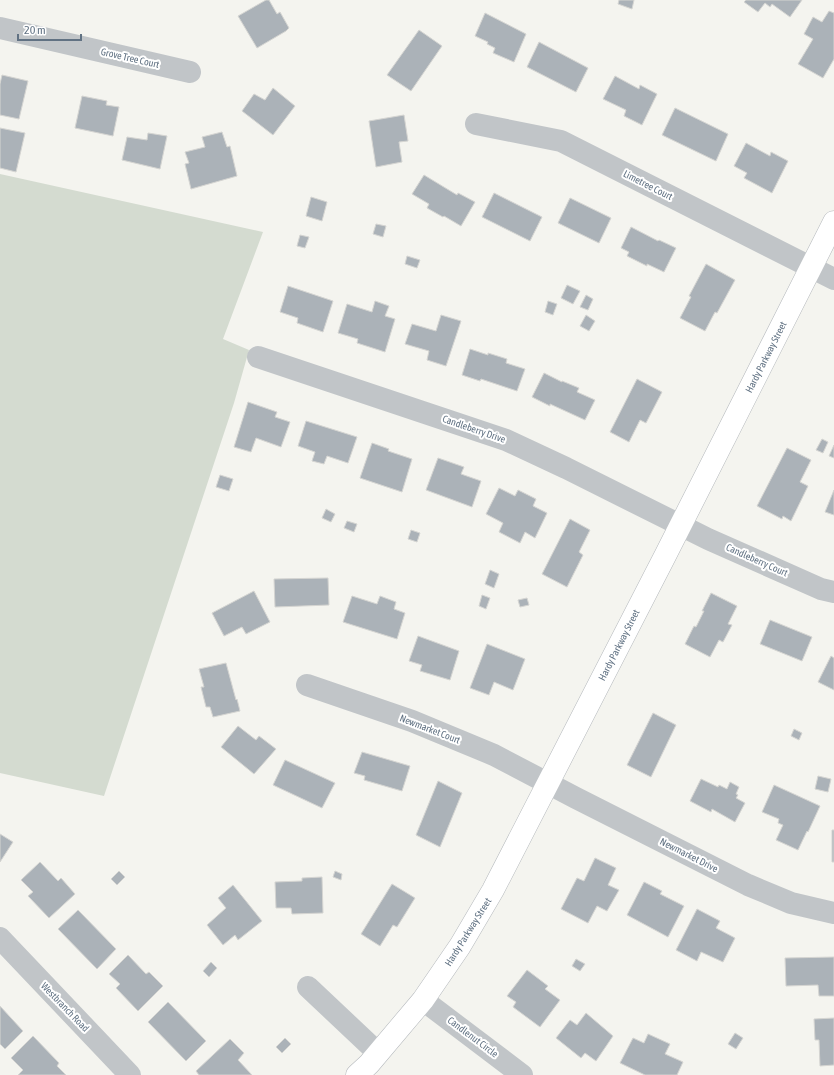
<svg xmlns="http://www.w3.org/2000/svg" width="834" height="1075" viewBox="0 0 834 1075" font-family="'Asap Condensed',sans-serif">
  <style>
    .green { fill: #d4dbd0 }
    .building { fill: #abb2b8; stroke: #d5d5d2 }
    .lines { fill: none; stroke-linecap: round; stroke-linejoin: round }
    .major-casing { stroke: #b4b8bc; stroke-width: 23 }
    .minor { stroke: #c1c5c8; stroke-width: 22 }
    .major { stroke: #fff; stroke-width: 22 }
    .labels { text-anchor: middle; dominant-baseline: central; stroke-width: 4; stroke-linejoin: round; paint-order: stroke }
    .street-label { font-size: 10px; fill: #617283; stroke: #fff }
  </style>
  <rect width="100%" height="100%" fill="#f4f4ef"/>
  <path class="green" d="M0,174L263,232L223,339L249,350L234,403L104,796L0,773Z"/>
  <path class="building" d="M266,0H269L277,14L280,12L289,28L286,31L257,48L238,16Z
    M619,0H634L632,9L618,4Z
    M746,0H802L790,17L772,4L770,7L765,3L758,12L744,2Z
    M829,11L834,13V59L823,78L798,64L813,39L804,34L813,17L822,22Z
    M485,13L526,34L514,62L493,53L495,48L487,44L488,42L475,36Z
    M419,30L442,46L411,91L387,75Z
    M539,42L588,68L576,92L527,67Z
    M2,75L28,81L19,119L0,115V84Z
    M615,76L639,89L640,85L657,94L642,125L624,116L626,110L603,99Z
    M273,88L295,106L273,135L242,111L254,94L265,100Z
    M82,96L107,101L106,105L119,107L113,136L75,128Z
    M675,108L728,134L716,161L662,135Z
    M404,115L408,141L399,142L402,162L376,167L369,121Z
    M0,128L25,133L16,172L0,168Z
    M222,132L227,147L230,146L237,176L191,189L185,164L189,163L185,152L205,147L202,137Z
    M148,133L167,136L160,169L122,160L127,137L147,140Z
    M746,143L770,156L771,152L788,161L772,193L744,178L747,173L734,166Z
    M424,175L457,195L458,193L475,202L461,226L444,216L443,217L427,208L429,204L412,194Z
    M494,193L542,217L530,241L482,217Z
    M311,197L327,202L322,221L306,216Z
    M570,198L611,218L599,243L558,223Z
    M376,224L386,226L383,237L373,234Z
    M631,227L658,241L659,240L676,248L664,272L647,264V266L627,256L629,252L621,248Z
    M300,235L309,237L305,248L297,246Z
    M407,256L420,260L417,268L405,264Z
    M706,264L735,280L717,313L715,312L705,331L680,318L691,297L689,296Z
    M567,285L580,291L573,304L561,298Z
    M288,286L333,301L323,332L297,323L298,318L280,312Z
    M586,295L593,299L588,310L580,307Z
    M375,301L389,306L385,316L395,319L385,352L357,343L358,339L338,333L347,304L372,312Z
    M548,301L557,304L553,315L545,312Z
    M441,315L461,321L446,366L427,360L429,351L405,344L412,324L436,331Z
    M586,315L595,321L589,331L580,326Z
    M470,349L488,355V353L507,359L506,363L525,369L517,391L481,379L480,381L462,375Z
    M544,373L562,382V381L579,388L577,392L595,400L585,420L550,404V406L532,397Z
    M637,379L662,392L646,423L640,420L629,442L610,432Z
    M248,402L277,412L275,417L290,422L281,447L256,438L251,452L234,447Z
    M306,421L357,437L348,463L327,456L324,464L312,461L315,452L298,446Z
    M822,439L828,442L823,453L816,450Z
    M372,443L389,449L388,451L412,459L402,492L360,478Z
    M834,445V458L829,456Z
    M787,448L811,460L800,482L808,486L791,521L783,516L782,519L757,506Z
    M438,458L464,467L461,474L481,481L472,507L426,490Z
    M220,475L233,479L229,491L216,487Z
    M499,488L515,496L518,490L536,499L533,506L547,513L535,538L525,532L520,543L499,532L503,523L486,514Z
    M834,490V515L825,512Z
    M326,509L335,514L331,522L322,518Z
    M570,519L590,530L579,552L583,555L567,587L542,574Z
    M347,521L357,524L354,532L344,528Z
    M411,530L420,533L417,542L408,539Z
    M490,570L499,574L494,588L485,584Z
    M328,578L329,605L275,607L274,579Z
    M254,591L270,622L246,634L242,627L224,636L212,613Z
    M711,593L737,606L728,624L732,625L723,642L719,640L710,657L685,644L694,626L696,627L704,611H702Z
    M482,595L490,598L486,609L479,606Z
    M352,596L377,604L380,596L396,602L394,609L405,613L397,639L343,622Z
    M527,598L529,605L520,607L518,600Z
    M770,620L812,637L802,661L760,644Z
    M418,636L459,651L450,680L420,671L422,665L409,661Z
    M487,644L525,659L513,690L494,682L489,695L470,688Z
    M831,656L834,658V690L818,682Z
    M226,663L236,700L237,699L240,711L213,717L210,707H206L201,687H204L199,669Z
    M653,713L676,725L651,777L627,765Z
    M238,726L256,740L259,736L276,749L254,774L221,747Z
    M794,729L802,733L799,740L791,736Z
    M362,752L410,766L402,791L364,780L365,776L354,773Z
    M285,760L335,783L322,808L273,785Z
    M818,776L831,779L828,792L815,789Z
    M701,779L718,787L719,785L727,789L730,782L739,787L736,794L738,795L736,798L745,803L735,822L712,809L711,812L690,801Z
    M438,781L462,793L440,847L416,835Z
    M774,785L820,806L808,832L807,831L798,850L776,840L783,825L778,823L779,819L762,812Z
    M832,830H834V862H832Z
    M0,834L13,842L0,862Z
    M595,858L616,868L608,885L619,890L607,911L597,906L588,923L561,909L577,878L584,881Z
    M40,862L58,881L61,878L75,894L49,918L28,896L33,892L21,880Z
    M119,871L125,877L117,885L111,879Z
    M335,871L342,874L341,880L333,877Z
    M322,877L323,913L292,914L291,908H276L275,882L302,881V878Z
    M644,882L662,891L660,894L684,906L668,937L627,915Z
    M392,884L415,898L397,927L393,925L380,946L361,934Z
    M233,885L262,921L238,940L235,935L223,945L207,925L226,908L218,898Z
    M697,909L720,921L716,928L735,938L723,962L701,952L697,961L676,950Z
    M78,910L116,949L97,969L58,929Z
    M128,955L146,974L149,972L163,986L138,1011L116,988L120,984L109,974Z
    M834,957V996H819L818,985L786,986L785,958Z
    M576,959L585,964L580,971L572,966Z
    M211,962L217,968L209,977L203,971Z
    M527,970L548,986L545,989L560,1000L540,1027L513,1007L516,1002L507,996Z
    M168,1002L206,1041L186,1061L148,1022Z
    M0,1006L23,1031L5,1049L0,1044Z
    M586,1013L613,1036L596,1061L585,1053L581,1058L556,1038L570,1020L577,1025Z
    M834,1018V1065L820,1066L819,1040H815L814,1019Z
    M735,1033L743,1038L736,1049L728,1044Z
    M648,1034L670,1044L665,1054L683,1062L677,1075H645L620,1063L633,1038L644,1043Z
    M33,1036L59,1063L57,1066L66,1075H18L23,1070L11,1058Z
    M285,1038L291,1044L282,1053L276,1047Z
    M230,1039L244,1053L238,1060L252,1075H199L196,1071Z"/>
  <g class="lines">
    <defs>
      <path id="major" d="M357,1075L369,1064L423,1000L460,946L493,890L666,554L834,222"/>
    </defs>
    <use href="#major" class="major-casing"/>
    <path class="minor" d="M0,28L190,72
      M476,124L561,141L834,279
      M258,357L506,440L566,468L708,539L821,589L834,592
      M307,685L412,721L494,755L576,798L748,885L791,903L834,913
      M0,938L130,1075
      M308,987L378,1053
      M423,1000L522,1075"/>
    <use href="#major" class="major"/>
  </g>
  <g class="labels">
    <g class="street-label">
      <text transform="translate(130 58) rotate(13)">Grove Tree Court</text>
      <text transform="translate(648 185) rotate(27)">Limetree Court</text>
      <text transform="translate(766 357) rotate(-63)">Hardy Parkway Street</text>
      <text transform="translate(474 429) rotate(19)">Candleberry Drive</text>
      <text transform="translate(757 560) rotate(24)">Candleberry Court</text>
      <text transform="translate(619 645) rotate(-63)">Hardy Parkway Street</text>
      <text transform="translate(430 729) rotate(21)">Newmarket Court</text>
      <text transform="translate(689 855) rotate(27)">Newmarket Drive</text>
      <text transform="translate(468 932) rotate(-58)">Hardy Parkway Street</text>
      <text transform="translate(65 1007) rotate(46)">Westbranch Road</text>
      <text transform="translate(473 1037) rotate(37)">Candlenut Circle</text>
    </g>
  </g>
  <path d="M18 34v6h63v-6" fill="none" stroke="#617283" stroke-width="2"/>
  <text x="24" y="34" font-size="12" fill="#617283" stroke="#ffffff" stroke-width="3" paint-order="stroke">20 m</text>
</svg>
